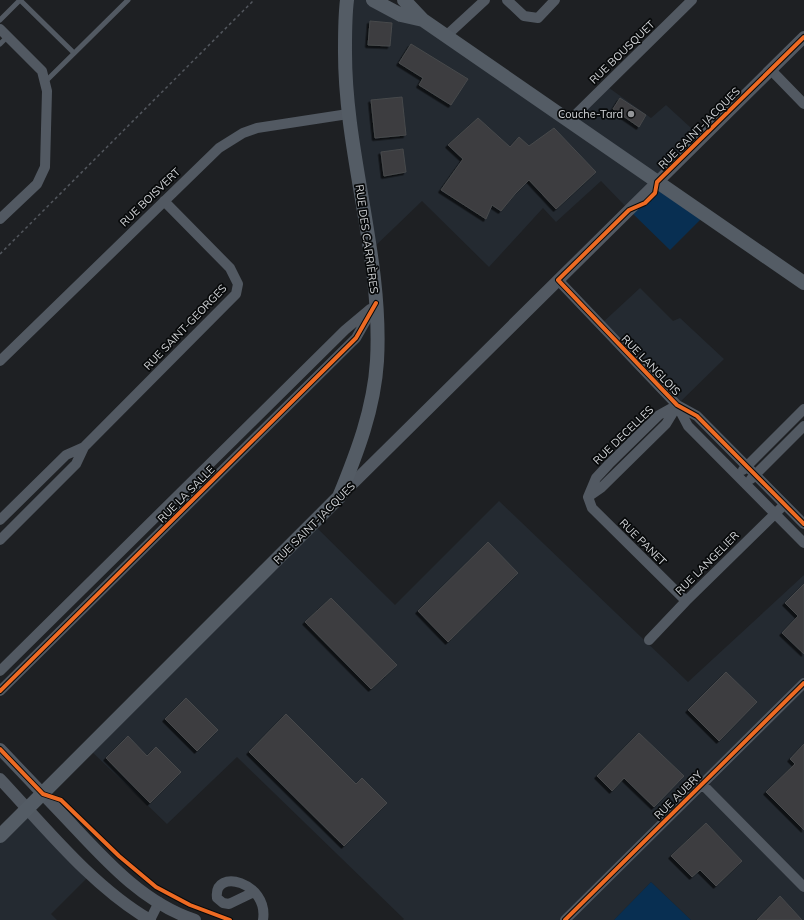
<svg xmlns="http://www.w3.org/2000/svg" width="804" height="920" viewBox="0 0 804 920" font-family="Mulish,sans-serif">
  <style>
    .built { fill: #242a31 }
    .green { fill: #082f52 }
    .building { fill: #3c3d40; stroke: #47494b; filter: url(#shadow) }
    .lines { fill: none; stroke-linecap: round; stroke-linejoin: round }
    .path { stroke: #53575e; stroke-width: 1.5; stroke-dasharray: 3 3; stroke-linecap: butt }
    .service { stroke: #525962; stroke-width: 5 }
    .minor { stroke: #525962; stroke-width: 10 }
    .tertiary { stroke: #525962; stroke-width: 12 }
    .secondary { stroke: #545c65; stroke-width: 14 }
    .cycleway-casing { stroke: #080a0b; stroke-width: 6 }
    .cycleway { stroke: #ed6a23; stroke-width: 4 }
    .poi-dot { fill: #949699; stroke: #080a0b; stroke-width: 1.5 }
    .labels { text-anchor: middle; dominant-baseline: central; stroke-width: 3.5; stroke-linejoin: round; paint-order: stroke }
    .street-label { font-size: 11px; fill: #d3d5d8; stroke: #080a0b }
    .poi-label { font-size: 11px; fill: #d3d5d8; stroke: #080a0b; text-anchor: end }
  </style>
  <defs>
    <filter id="shadow"><feDropShadow dx="-2.5" dy="2.5" stdDeviation="0" flood-color="#0009"/></filter>
  </defs>
  <rect width="100%" height="100%" fill="#1e2023"/>
  <path class="built" d="M347,0H373L423,20L569,121L605,85L651,118L666,105L702,138L629,210L601,181L556,222L543,208L489,267L422,201L370,251L348,114Z
    M640,288L673,321L680,318L724,359L677,405L600,325Z
    M499,501L688,682L804,575V920H691L651,882L614,920H403L404,919L237,757L167,824L88,748L313,524L395,605Z
    M28,808L91,874L51,914L57,920H0V836Z"/>
  <path class="green" d="M657,182L705,215L670,250L629,210Z
    M651,882L691,920H614Z"/>
  <path class="building" d="M370,21L392,23L390,46L368,45Z
    M411,44L468,79L451,105L419,85L423,78L399,63Z
    M402,97L406,135L375,138L371,100Z
    M620,98L646,115L639,127L613,109Z
    M478,118L510,147L519,137L529,146L554,128L596,172L556,209L529,180L515,194L501,211L492,205L486,219L441,190L463,159L448,145Z
    M403,149L406,172L384,176L381,152Z
    M488,542L518,573L448,642L418,611Z
    M804,584V654L782,633L798,616L785,603Z
    M331,598L397,665L371,689L305,622Z
    M726,672L757,702L719,741L688,710Z
    M186,698L218,730L197,751L165,719Z
    M286,714L356,784L362,778L387,803L344,846L249,752Z
    M639,733L684,776L654,807L624,778L612,791L597,776Z
    M128,736L147,756L156,747L181,772L150,803L106,758Z
    M804,744V830L766,792L795,764L790,759Z
    M706,823L742,861L716,886L700,870L692,877L671,856Z
    M780,896L802,920H757Z"/>
  <g class="lines">
    <path class="path" d="M0,254L254,0"/>
    <path class="service" d="M20,0L74,53
      M0,20L20,0
      M0,44L7,37
      M45,82L128,0"/>
    <path class="minor" d="M507,0L524,16L538,18L555,0
      M0,29L42,71L47,91L45,167L37,184L0,219
      M446,36L485,0
      M771,70L804,104
      M569,121L692,0
      M558,280L677,405L697,416L804,524
      M0,361L219,148L243,133L257,128L348,114
      M677,405L688,426L804,543
      M743,470L804,409
      M751,479L804,426
      M588,497L592,508L686,601
      M588,497L596,478L609,464L659,415L677,405
      M588,497L601,488L666,424L677,406
      M0,520L66,455L84,447
      M0,540L76,464L84,447L236,294L238,284L230,268L164,201
      M649,640L686,601L784,505
      M0,671L345,330L370,309
      M0,691L356,338L376,303
      M702,784L804,887
      M254,892L229,904L223,903L217,898C213,867 269,882 263,920
      M150,920L159,902
      M565,920L804,683"/>
    <path class="tertiary" d="M340,496L804,37
      M0,749C21,771 42,793 63,815C101,855 140,902 195,920
      M0,779C45,827 93,887 150,920"/>
    <path class="secondary" d="M373,0L401,15L423,20
      M404,0L423,20L804,283
      M0,836L339,497C357,453 374,409 377,361C383,256 344,153 345,48C345,32 345,16 347,0"/>
    <defs>
      <path id="cycleway" d="M804,37L657,182L655,193L645,203L629,210L558,280L677,405L697,416L804,524
        M0,691L356,338L376,303
        M0,749L43,794L61,800L119,856L156,887L190,905L230,920
        M565,920L804,683"/>
    </defs>
    <use href="#cycleway" class="cycleway-casing"/>
    <use href="#cycleway" class="cycleway"/>
  </g>
  <circle class="poi-dot" cx="631" cy="114" r="4"/>
  <g class="labels">
    <g class="street-label">
      <text transform="translate(622 52) rotate(-44)">RUE BOUSQUET</text>
      <text transform="translate(699 128) rotate(-45)">RUE SAINT-JACQUES</text>
      <text transform="translate(150 197) rotate(-44)">RUE BOISVERT</text>
      <text transform="translate(367 239) rotate(82)">RUE DES CARRIÈRES</text>
      <text transform="translate(185 327) rotate(-46)">RUE SAINT-GEORGES</text>
      <text transform="translate(651 365) rotate(46)">RUE LANGLOIS</text>
      <text transform="translate(623 435) rotate(-44)">RUE DECELLES</text>
      <text transform="translate(186 494) rotate(-45)">RUE LA SALLE</text>
      <text transform="translate(314 523) rotate(-45)">RUE SAINT-JACQUES</text>
      <text transform="translate(643 542) rotate(45)">RUE PANET</text>
      <text transform="translate(707 563) rotate(-45)">RUE LANGELIER</text>
      <text transform="translate(678 795) rotate(-45)">RUE AUBRY</text>
    </g>
    <g class="poi-label">
      <text x="623" y="114">Couche-Tard</text>
    </g>
  </g>
</svg>
